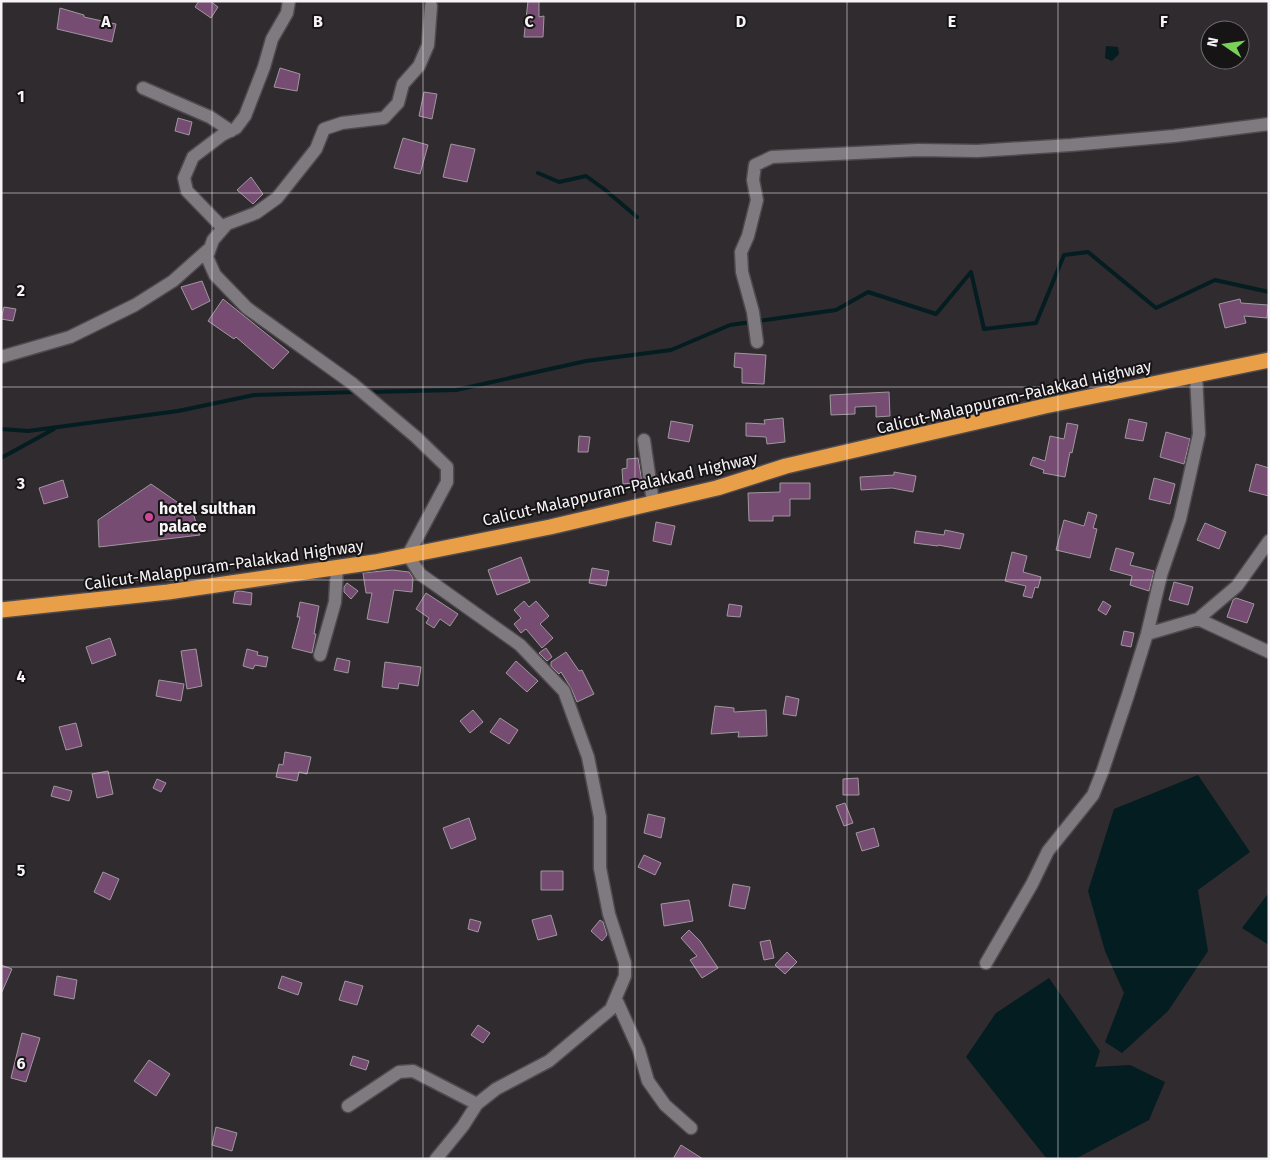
<svg xmlns="http://www.w3.org/2000/svg" width="1270" height="1160" viewBox="0 0 1270 1160" font-family="'Fira Sans',sans-serif">
  <style>
    .water { fill: #041d21 }
    .lines { fill: none; stroke-linecap: round; stroke-linejoin: round }
    .stream { stroke: #041d21; stroke-width: 4 }
    .building { fill: #764c72; stroke: #9e989d }
    .minor-casing { stroke: #4e4a4e; stroke-width: 15 }
    .highway-casing { stroke: #4e4a4e; stroke-width: 18 }
    .minor { stroke: #7f7a7f; stroke-width: 12 }
    .highway { stroke: #e99f47; stroke-width: 15 }
    .grid { fill: none; stroke: #f7f4f7; stroke-width: 1; stroke-opacity: 0.55 }
    .hotel-dot { fill: #d1479c; stroke: #171416; stroke-width: 2 }
    .labels { text-anchor: middle; dominant-baseline: central; stroke-width: 4; stroke-linejoin: round; paint-order: stroke }
    .street-label { font-size: 16px; fill: #f7f4f7; stroke: #171416 }
    .poi-label { font-size: 16px; font-weight: bold; fill: #f7f4f7; stroke: #171416; text-anchor: start }
    .grid-label { font-size: 16px; text-anchor: middle; font-weight: bold; fill: #f7f4f7; stroke: #171416; stroke-width: 4; stroke-linejoin: round; paint-order: stroke }
  </style>
  <rect width="100%" height="100%" fill="#302b2f"/>
  <path class="water" d="M1106,46L1118,47L1119,54L1112,61L1105,58Z
    M1198,775L1250,852L1198,890L1208,951L1168,1011L1122,1053L1105,1042L1124,993L1105,951L1088,891L1114,809Z
    M1267,895H1269V945L1242,928Z
    M1049,978L1100,1051L1095,1067L1130,1065L1165,1082L1149,1120L1075,1159H1047L966,1057L996,1013Z"/>
  <g class="lines">
    <path class="stream" d="M538,173L559,182L586,176L604,189L637,217
      M368,392L456,390L586,361L671,350L730,325L836,310L868,292L936,314L971,272L984,329L1036,323L1064,255L1088,252L1156,308L1215,280L1269,292
      M1,429L28,431L178,411L254,395L358,392
      M1,458L54,429"/>
  </g>
  <path class="building" d="M199,1H210L218,7L211,18L195,7Z
    M528,1H539V17L544,16L543,37H524Z
    M60,8L84,15V17L116,24L112,42L57,29Z
    M280,68L300,74L297,91L274,87Z
    M424,92L437,94L432,119L419,116Z
    M178,118L192,122L189,135L175,131Z
    M403,138L428,145L420,174L394,168Z
    M451,144L475,149L467,182L443,177Z
    M251,177L263,194L253,204L237,190Z
    M202,281L210,301L192,310L181,287Z
    M223,299L289,352L273,369L236,337L234,339L208,321Z
    M1240,299L1241,303L1268,305L1267,318L1244,316L1246,323L1225,328L1219,304Z
    M4,307L16,309L13,321L1,319Z
    M735,353L766,355L764,384L742,383V368L734,367Z
    M889,392L890,416L876,417V406L855,407V414L831,415L830,395Z
    M783,418L785,442L767,444L766,437L746,436V423L765,424L764,420Z
    M1129,419L1147,423L1143,441L1125,438Z
    M671,421L693,425L689,442L668,438Z
    M1067,423L1078,425L1072,453L1070,452L1065,477L1043,473L1044,470L1030,465L1033,457L1045,461L1050,436L1064,439Z
    M1166,432L1190,439L1184,464L1160,457Z
    M579,436L590,437L588,452H578Z
    M638,458L642,482L623,484L622,469L627,468V459Z
    M1256,464L1269,468V496L1249,491Z
    M894,472L916,476L913,492L892,488L861,490L860,477L894,475Z
    M1154,478L1175,484L1170,504L1149,499Z
    M63,480L68,497L44,504L39,488Z
    M780,483H810V499H790V516H773V521H749L748,493L780,492Z
    M151,484L193,513L200,535L99,547L98,520Z
    M1088,512L1097,515L1093,528L1097,529L1090,558L1056,550L1064,520L1084,526Z
    M656,522L675,526L671,545L653,541Z
    M1205,523L1226,532L1219,549L1197,540Z
    M945,530L964,534L960,549L938,545V546L914,543L916,531L944,535Z
    M1116,548L1134,553L1130,565L1154,571L1149,591L1130,585L1132,576L1110,570Z
    M1012,552L1027,556L1023,572L1041,577L1038,588L1035,587L1032,598L1023,596L1026,586L1005,581Z
    M521,557L530,582L497,595L488,570Z
    M592,568L609,571L606,586L589,583Z
    M392,570L409,572L413,578L412,592L394,590L388,623L367,619L372,593H366L363,573Z
    M1174,582L1193,587L1188,605L1169,600Z
    M347,583L358,591L351,599L344,592V587Z
    M240,591L252,593L251,605L233,603L235,592Z
    M426,593L458,614L450,626L440,619L434,628L426,623L429,618L416,609Z
    M1236,598L1254,604L1247,623L1227,617L1233,600Z
    M524,601L529,607L536,601L549,616L540,624L553,638L542,648L526,629L521,633L514,624L521,618L514,610Z
    M1103,601L1111,606L1106,615L1098,610Z
    M300,602L319,606L314,634H316L312,653L292,648L300,617H297Z
    M729,604L742,606L740,617L727,616Z
    M1124,631L1134,633L1131,647L1121,645Z
    M110,638L116,655L92,664L86,647Z
    M546,648L552,657L547,661L539,653Z
    M196,649L202,686L187,689L181,651Z
    M247,649L258,652L257,655L268,657L266,667L255,665L253,669L243,666Z
    M566,652L579,671L582,670L594,694L577,702L571,688L561,672L559,674L551,666V662Z
    M337,658L350,661L348,673L334,670Z
    M516,661L538,681L527,692L506,673Z
    M385,662L421,667L418,686L399,683L398,689L382,687Z
    M159,680L184,684L181,701L156,696Z
    M786,696L799,699L796,716L783,714Z
    M715,706L734,708V712L766,710L767,736L738,737L739,732L711,734Z
    M473,710L483,722L470,733L460,721Z
    M500,718L518,730L509,744L490,732Z
    M76,723L82,746L66,750L59,727Z
    M285,752L311,757L307,774L299,772L297,781L276,777L279,764L283,765Z
    M108,771L113,794L97,798L92,774Z
    M858,778L859,795H843V779Z
    M157,779L166,783L161,792L153,788Z
    M54,786L72,791L69,801L51,796Z
    M845,803L853,823L844,826L836,806Z
    M648,814L665,818L661,838L644,833Z
    M469,818L476,839L451,849L443,828Z
    M874,828L879,846L862,851L856,833Z
    M644,855L661,863L655,875L638,867Z
    M541,871H563V890H541Z
    M103,872L119,879L110,900L94,892Z
    M733,884L750,887L745,909L729,906Z
    M689,900L693,921L664,926L661,904Z
    M551,915L557,935L538,940L532,920Z
    M470,919L481,922L478,932L468,929Z
    M600,920L603,922L607,935L602,941L591,931Z
    M689,930L700,941L718,968L702,978L690,960L697,956L681,938Z
    M770,940L774,958L764,960L760,942Z
    M787,952L797,962L785,974L775,965Z
    M1,965L12,969L1,994Z
    M57,976L77,980L74,999L54,995Z
    M282,976L302,983L298,995L278,988Z
    M345,981L363,986L357,1005L339,1000Z
    M478,1025L490,1033L483,1043L471,1035Z
    M22,1033L40,1038L26,1082L11,1078Z
    M353,1056L369,1061L366,1070L350,1065Z
    M149,1060L170,1074L156,1096L134,1081Z
    M216,1127L237,1133L232,1151L212,1145Z
    M681,1145L703,1159H673Z"/>
  <g class="lines">
    <defs>
      <path id="minor" d="M431,6L428,45L419,66L403,84L398,103L384,118L342,123L324,129L316,149L277,198L256,213L227,224L213,240L207,257L215,275L247,308L353,384L416,437L447,467V482L408,555L420,574L520,645L564,691L588,757L600,817V868L609,914L625,963V976L611,1009L549,1061L496,1089L477,1104L463,1126L436,1159
        M143,88L210,117L231,131
        M223,228L187,191L184,178L193,157L222,135L236,128L245,116L264,67L272,39L287,13L289,1
        M757,342L753,312L742,272L741,252L748,236L757,200L753,180L755,165L772,157L918,150L977,151L1071,145L1174,136L1269,124
        M1,357L70,337L135,305L173,281L210,248
        M644,440L653,502
        M1198,619L1269,652
        M1147,634L1198,619L1237,586L1269,541
        M320,655L335,602L337,568
        M986,963L1032,884L1048,851L1093,795L1103,770L1128,695L1147,634L1161,575L1180,519L1199,434L1196,375
        M616,999L639,1050L648,1081L665,1105L691,1128
        M348,1106L399,1072L413,1071L477,1104"/>
      <path id="highway" d="M1,610L168,592L375,562L550,527L717,488L786,466L1045,406L1269,360"/>
    </defs>
    <use href="#minor" class="minor-casing"/>
    <use href="#highway" class="highway-casing"/>
    <use href="#minor" class="minor"/>
    <use href="#highway" class="highway"/>
  </g>
  <path class="grid" d="M212,1V1159M423,1V1159M635,1V1159M847,1V1159M1058,1V1159M1,193H1269M1,387H1269M1,580H1269M1,773H1269M1,967H1269"/>
  <circle class="hotel-dot" cx="149" cy="517" r="5"/>
  <g class="labels">
    <g class="street-label">
      <text transform="translate(1014 397) rotate(-13)">Calicut-Malappuram-Palakkad Highway</text>
      <text transform="translate(620 489) rotate(-13)">Calicut-Malappuram-Palakkad Highway</text>
      <text transform="translate(224 565) rotate(-8)">Calicut-Malappuram-Palakkad Highway</text>
    </g>
    <g class="poi-label">
      <text x="159" y="508">hotel sulthan<tspan x="159" dy="18">palace</tspan></text>
    </g>
  </g>
  <g class="grid-label">
    <text x="106" y="27">A</text>
    <text x="318" y="27">B</text>
    <text x="529" y="27">C</text>
    <text x="741" y="27">D</text>
    <text x="952" y="27">E</text>
    <text x="1164" y="27">F</text>
    <text x="21" y="102">1</text>
    <text x="21" y="296">2</text>
    <text x="21" y="489">3</text>
    <text x="21" y="682">4</text>
    <text x="21" y="876">5</text>
    <text x="21" y="1069">6</text>
  </g>
  <rect width="1270" height="1160" fill="none" stroke="#f7f4f7" stroke-width="5"/>
  <g transform="translate(1225 45) rotate(283)"><circle r="24" fill="#171416" stroke="#716e70"/>
  <path d="M0-4L9 19L0 12L-9 19Z" fill="#79d158"/>
  <text y="-8" font-size="14" font-weight="bold" text-anchor="middle" fill="#f7f4f7">N</text>
  </g>
</svg>
